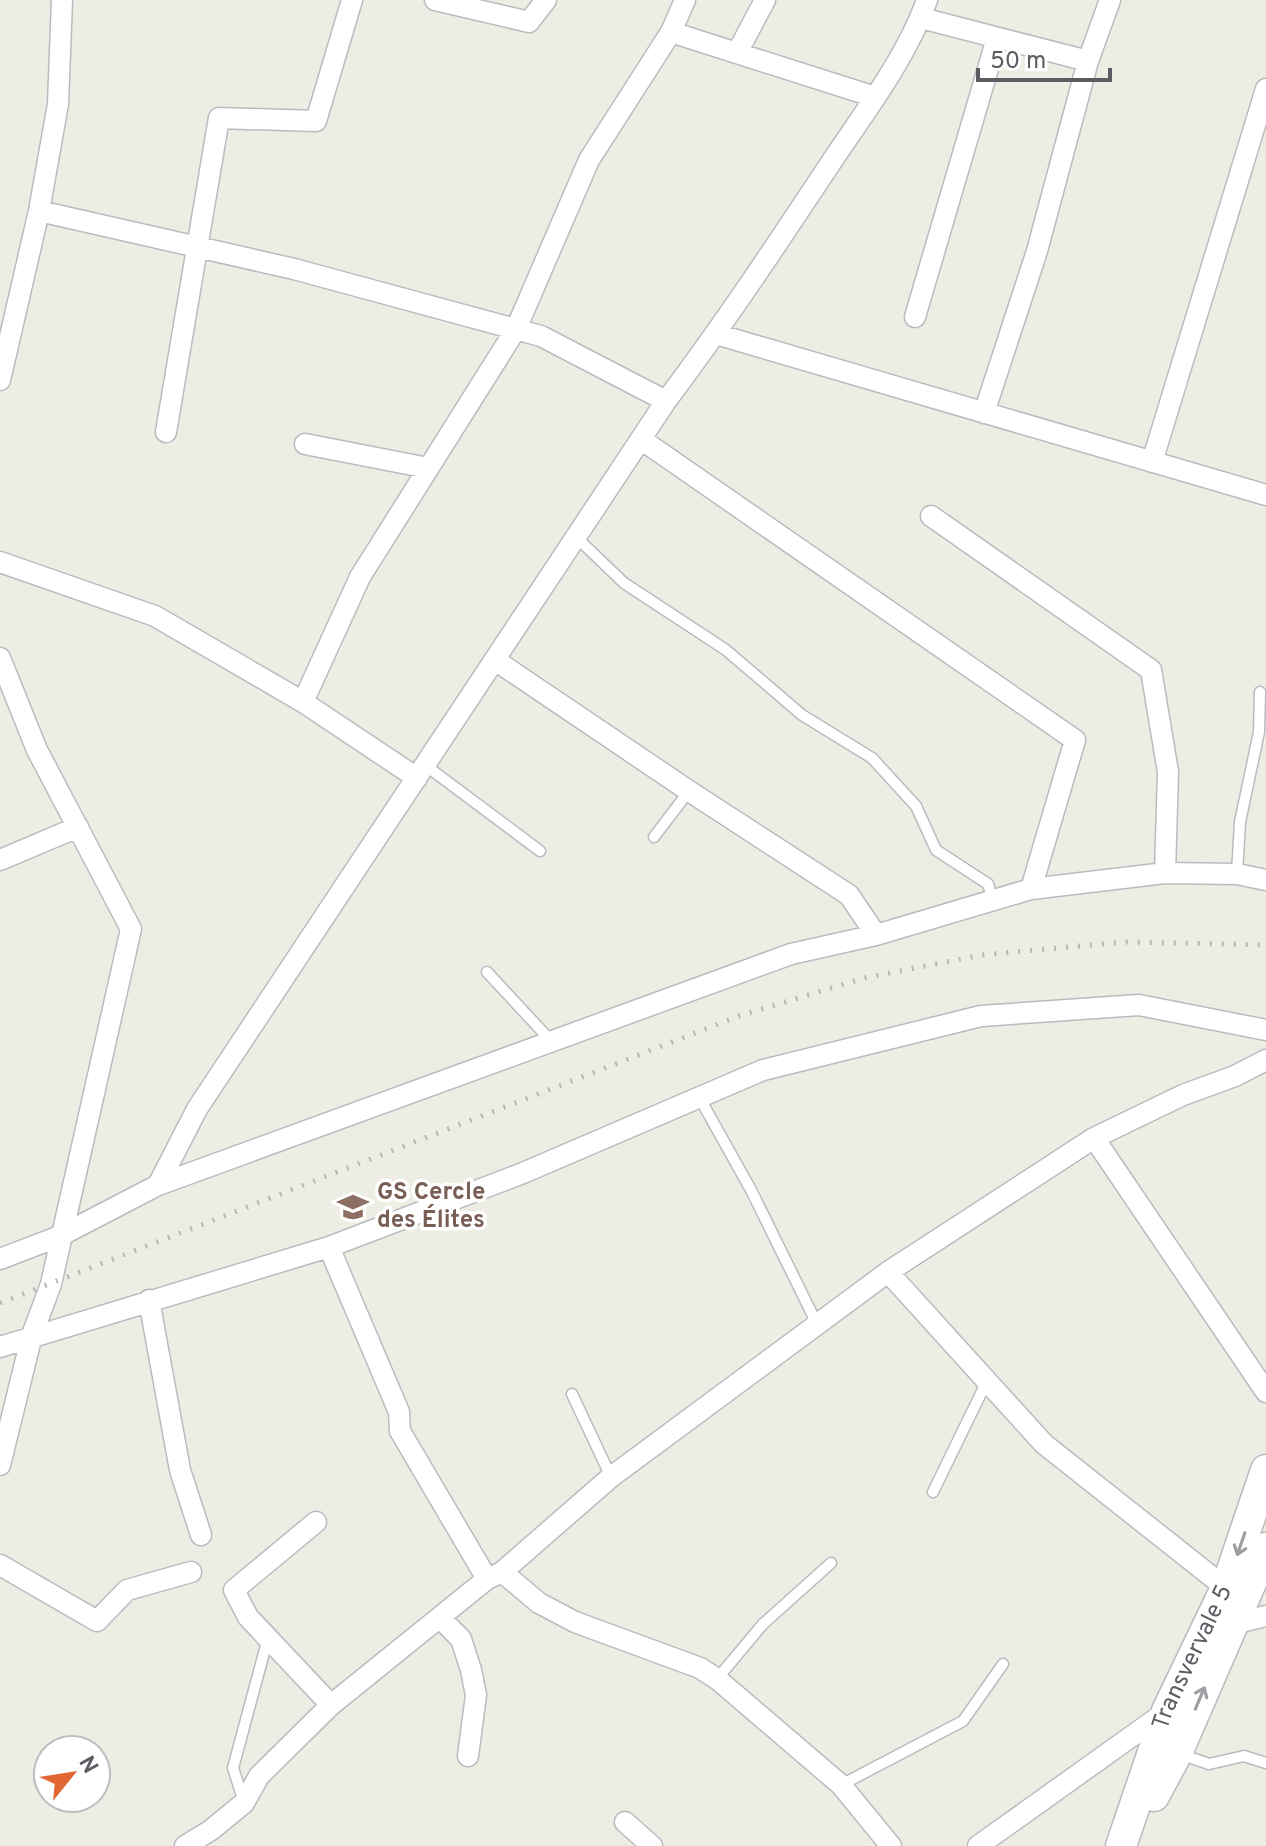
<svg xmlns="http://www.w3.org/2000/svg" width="1266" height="1846" viewBox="0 0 1266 1846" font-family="Overpass,sans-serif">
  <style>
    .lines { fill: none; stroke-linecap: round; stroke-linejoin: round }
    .lane-casing { stroke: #babbc1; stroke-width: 13 }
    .street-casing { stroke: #babbc1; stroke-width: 23 }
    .secondary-casing { stroke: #b8bac0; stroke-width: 33 }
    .lane { stroke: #fff; stroke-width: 10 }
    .street { stroke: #fff; stroke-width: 20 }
    .secondary { stroke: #fff; stroke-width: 30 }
    .rail { stroke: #b5b6b6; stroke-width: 5; stroke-dasharray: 2 10; stroke-linecap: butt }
    .oneway { stroke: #9d9ea1 }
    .labels { text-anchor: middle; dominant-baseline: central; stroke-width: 7; stroke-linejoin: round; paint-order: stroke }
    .education-label { font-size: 24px; font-weight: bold; fill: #785e54; stroke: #fff; text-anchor: start }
    .street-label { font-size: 24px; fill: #5b5d63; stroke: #fff }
  </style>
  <rect width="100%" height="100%" fill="#edede3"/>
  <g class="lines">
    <defs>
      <path id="lane" d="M576,537L624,583L726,650L802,715L872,758L916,806L936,850L988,884L993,900
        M425,765L540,851
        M654,837L689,791
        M1237,874L1240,822L1259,732L1260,692
        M487,972L552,1042
        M699,1097L751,1190L818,1326
        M572,1394L611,1477
        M933,1492L987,1381
        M717,1679L763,1624L831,1563
        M1180,1754L1209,1764L1244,1756L1266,1763
        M841,1785L963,1721L1003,1664
        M244,1802L233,1768L268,1638"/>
      <path id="street" d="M435,0L529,22L546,0
        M921,18L1088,61
        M671,32L875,97
        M737,53L765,0
        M39,211L294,269L541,336L666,401
        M915,317L997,38
        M716,334L1266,495
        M0,380L39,211L58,104L62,0
        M984,413L1037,251L1088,61L1110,0
        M166,432L219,118L316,121L352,0
        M642,440L1075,740L1031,889
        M305,444L428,468
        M1152,462L1266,89
        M931,516L1151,670L1168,772L1165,873
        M0,562L155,616L303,702L417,778
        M0,658L37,750L131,929L51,1284L32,1335L0,1465
        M495,660L689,791L849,895L876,935
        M303,702L360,577L516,329L589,160L671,32L685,0
        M0,860L78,827
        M1094,1138L1266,1392
        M158,1185L197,1109L666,401C724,324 777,244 830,164C864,113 907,57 927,0
        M329,1247L399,1412L400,1431L487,1579
        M0,1259L60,1236L158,1185L791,954L876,935L1031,889L1165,873L1237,874L1266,880
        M888,1272L1044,1444L1226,1588
        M149,1300L180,1470L201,1535
        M0,1347L329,1247L523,1173L763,1070L981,1016L1139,1005L1266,1030
        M316,1522L234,1590L248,1617L331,1705
        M0,1565L97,1621L127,1590L191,1572
        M502,1572L539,1603L575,1622L700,1668L717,1679L841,1785L891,1846
        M440,1618L461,1639L471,1670L476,1695L468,1756
        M1232,1624L1266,1616
        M625,1822L652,1846
        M185,1846L211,1830L244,1803L259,1776L331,1705L487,1579L502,1572L611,1477L888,1272L1094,1138L1183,1095L1235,1076L1266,1060
        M978,1846L1167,1711"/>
      <g id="secondary">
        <path d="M1154,1796L1177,1753L1266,1548"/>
        <path id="s1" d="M1121,1846L1167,1711L1226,1588L1266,1470"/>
      </g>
    </defs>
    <use href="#lane" class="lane-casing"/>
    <use href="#street" class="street-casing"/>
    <use href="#secondary" class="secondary-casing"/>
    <use href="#lane" class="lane"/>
    <use href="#street" class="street"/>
    <use href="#secondary" class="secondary"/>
    <path class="rail" d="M0,1303L739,1016L864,978L982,955L1124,942L1266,945"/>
  </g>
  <defs><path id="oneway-shaft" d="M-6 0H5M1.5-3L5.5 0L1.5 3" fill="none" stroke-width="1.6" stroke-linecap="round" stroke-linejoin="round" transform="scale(2)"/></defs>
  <g class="oneway">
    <use href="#oneway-shaft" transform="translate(1241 1544) rotate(109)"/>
    <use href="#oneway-shaft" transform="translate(1200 1698) rotate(-67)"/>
  </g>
  <defs>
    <symbol id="school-bare" viewBox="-9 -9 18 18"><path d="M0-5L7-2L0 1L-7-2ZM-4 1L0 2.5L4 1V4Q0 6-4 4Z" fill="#8d6e63" stroke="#fff" stroke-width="2.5" paint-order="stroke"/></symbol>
  </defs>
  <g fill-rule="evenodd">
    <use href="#school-bare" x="331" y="1185" width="44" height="44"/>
  </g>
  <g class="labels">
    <g class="education-label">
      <text x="377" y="1193">GS Cercle<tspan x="377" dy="28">des Élites</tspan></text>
    </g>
    <g class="street-label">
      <text stroke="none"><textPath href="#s1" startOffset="202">Transvervale 5</textPath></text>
    </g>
  </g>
  <g transform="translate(72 1774) rotate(60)"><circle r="38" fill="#ffffff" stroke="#bdbec1" stroke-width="2"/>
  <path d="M0-6L14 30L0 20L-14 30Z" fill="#e16834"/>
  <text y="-12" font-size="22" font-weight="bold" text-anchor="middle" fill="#5b5d63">N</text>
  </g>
  <path d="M978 68v12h132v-12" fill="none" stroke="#5b5d63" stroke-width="4"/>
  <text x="990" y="68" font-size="24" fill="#5b5d63" stroke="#ffffff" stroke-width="6" paint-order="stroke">50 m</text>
</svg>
